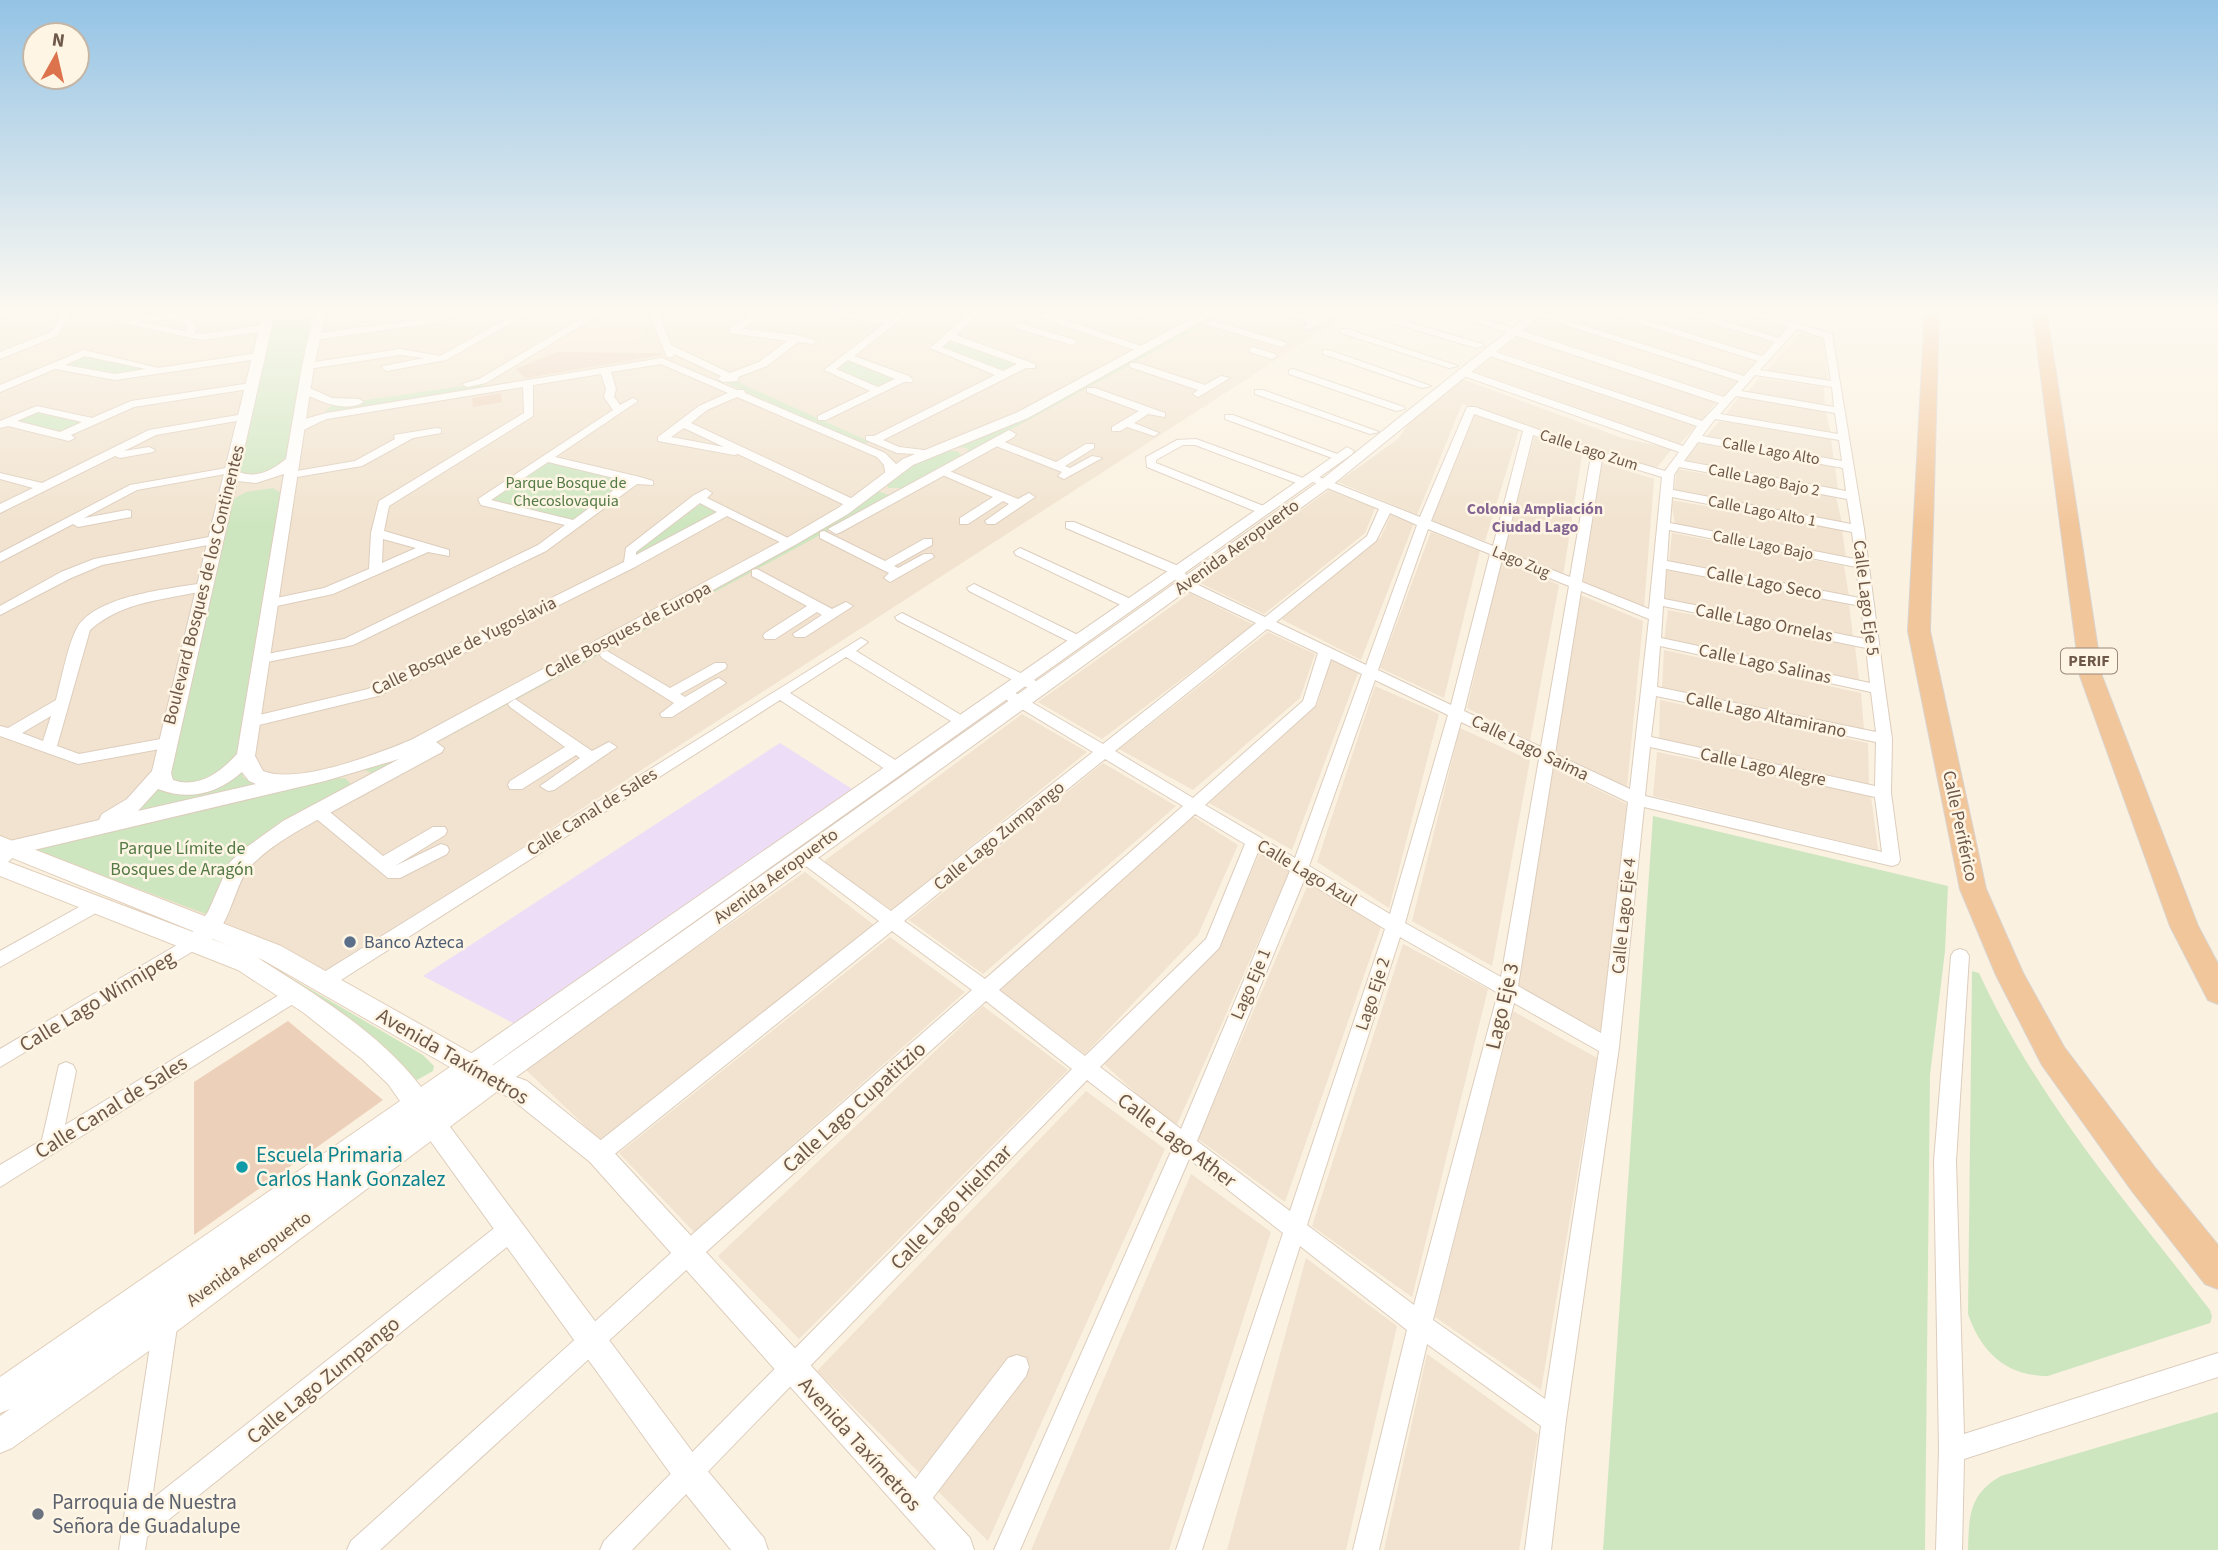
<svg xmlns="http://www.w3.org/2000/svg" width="2218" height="1550" viewBox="0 0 2218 1550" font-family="'Source Sans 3',sans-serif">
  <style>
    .residential { fill: #f1e3cf }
    .commercial { fill: #fae1d4 }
    .education { fill: #eeddf6 }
    .green { fill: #cee6c0 }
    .building { fill: #edd0b9 }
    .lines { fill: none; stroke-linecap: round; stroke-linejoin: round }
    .minor-casing { stroke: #ddcdbd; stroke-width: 2 }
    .tertiary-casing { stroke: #ddcdbd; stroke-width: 2 }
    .secondary-casing { stroke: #e2cfbb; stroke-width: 2 }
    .trunk-casing { stroke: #d9d4d0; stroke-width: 2 }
    .minor { fill: #fff; fill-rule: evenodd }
    .tertiary { fill: #fff; fill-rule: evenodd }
    .secondary { fill: #fff; fill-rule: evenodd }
    .trunk { fill: #f2c69b; fill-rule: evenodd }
    .service-dot { fill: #5c6f8a; stroke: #fef5e5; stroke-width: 2.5 }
    .culture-dot { fill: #0f9aa8; stroke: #fef5e5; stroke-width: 2.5 }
    .worship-dot { fill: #6b7280; stroke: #fef5e5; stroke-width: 2.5 }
    .labels { text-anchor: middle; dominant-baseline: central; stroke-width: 5; stroke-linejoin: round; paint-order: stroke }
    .far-street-label { font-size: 16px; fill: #6e5849; stroke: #fef5e5 }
    .far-park-label { font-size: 16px; fill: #537a45; stroke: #fef5e5 }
    .far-neighbourhood-label { font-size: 16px; font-weight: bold; fill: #856592; stroke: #fef5e5 }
    .shield { fill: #fef5e5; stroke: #998778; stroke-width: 2 }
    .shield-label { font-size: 16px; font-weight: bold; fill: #6e5849 }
    .street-label { font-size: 18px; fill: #6e5849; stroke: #fef5e5 }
    .park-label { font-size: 18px; fill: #537a45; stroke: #fef5e5 }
    .service-label { font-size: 18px; fill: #4e5e75; stroke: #fef5e5; text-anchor: start }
    .near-street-label { font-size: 21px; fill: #6e5849; stroke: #fef5e5 }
    .near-culture-label { font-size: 21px; fill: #0d838f; stroke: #fef5e5; text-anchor: start }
    .near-worship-label { font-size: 21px; fill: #5b616d; stroke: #fef5e5; text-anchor: start }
  </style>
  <rect width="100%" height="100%" fill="#faf1e0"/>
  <path class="residential" d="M0,308H1360L1318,333L321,977L0,851Z
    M1553,308H1585L1756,360L1745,377L1545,314Z
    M1604,308H1658L1773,342L1761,356Z
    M1676,308H1727L1790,327L1781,339Z
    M1540,318L1739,380L1726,396L1524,330Z
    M1803,330L1822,335L1828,381L1765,373Z
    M1518,337L1717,401L1702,420L1497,350Z
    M1492,357L1695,426H1696L1680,444L1474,371Z
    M1460,378L1622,438L1672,449L1655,470L1462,404L1417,515L1338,482L1398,439L1408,424Z
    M1759,378L1824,387L1825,405L1747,393Z
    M1740,396L1825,410L1831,433L1725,415Z
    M1470,414L1519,430L1485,541L1432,521Z
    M1720,421L1831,439L1834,462L1704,438Z
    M1534,437L1582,455L1563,576L1504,550Z
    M1697,443L1835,467L1838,491L1683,463Z
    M1602,463L1654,479L1644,608L1583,584Z
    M1677,469L1836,497L1842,523L1674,492Z
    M1329,490L1375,508L1365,533L1264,614L1200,583Z
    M1671,500L1842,530L1846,558L1675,525Z
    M1391,514L1414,523L1361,660L1281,619L1381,537Z
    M1431,532L1480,551L1444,698L1380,668Z
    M1672,533L1844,566L1849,596L1669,562Z
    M1502,559L1559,585L1530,741L1467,708Z
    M1666,570L1849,604L1853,637L1665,601Z
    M1190,593L1254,625L1102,739L1038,702Z
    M1578,594L1643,621L1627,787L1555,753Z
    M1668,610L1855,646L1859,680L1664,641Z
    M1268,632L1315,654L1300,698L1193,790L1119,749Z
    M1664,650L1861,693L1864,730L1662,689Z
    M1331,660L1358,673L1292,850L1209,803L1317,705Z
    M1375,686L1439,714L1389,908L1317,862Z
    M1660,700L1868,743L1869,786L1659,742Z
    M1022,714L1087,752L892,910L823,862Z
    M1460,728L1530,760L1492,966L1412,921Z
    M1657,752L1871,796L1878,850L1653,796Z
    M1103,763L1176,806L983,974L909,920Z
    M1551,767L1627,804L1600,1036L1515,984Z
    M1191,815L1238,845L1198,935L1085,1054L995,987Z
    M1260,852L1290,870L1175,1129L1103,1063L1220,945Z
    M805,872L874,925L600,1140L524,1068Z
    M1310,880L1381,927L1285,1202L1198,1139Z
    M890,937L965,992L694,1232L619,1153Z
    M1403,944L1488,989L1412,1297L1312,1226Z
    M983,1006L1068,1070L799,1339L718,1256Z
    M1513,1011L1597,1058L1541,1390L1435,1317Z
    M1086,1091L1165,1149L988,1541L817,1371Z
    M1191,1174L1271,1232L1169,1550H1031Z
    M1306,1258L1397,1326L1346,1550H1227Z
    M1427,1354L1538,1434L1519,1550H1384Z"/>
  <path class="commercial" d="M622,308H635L644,336L559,350L549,347Z"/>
  <path class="education" d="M780,743L852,789L515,1024L423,976Z"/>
  <path class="green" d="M313,308L310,339L304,357L285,464L277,471L244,477L238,471L267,351L271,317L289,309Z
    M1225,308H1234L968,453L967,448L956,447L1023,419Z
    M950,339L1021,365L1005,372L941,350L943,342Z
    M80,356L154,370L118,376L59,365Z
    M849,359L899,378L878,387L834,370Z
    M733,380L868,441L869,443L860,444L724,382Z
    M476,384L484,385L479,389L324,412L332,405Z
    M34,411L86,423L64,433L15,422Z
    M944,451H956L961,454L960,457L906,488H888L887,483L903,469Z
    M546,462L627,480L573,520L489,500Z
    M273,488L281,493L248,684L239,760L196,785L168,779L230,501L246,492Z
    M875,490L892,496L368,780L371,773L361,768L818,530L864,502Z
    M702,503L725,515L636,558L635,553Z
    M242,769L243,777L248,780L264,783L127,815L150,798L158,786C177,804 222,777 242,769Z
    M345,778L352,785L242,853L226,869L209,915L31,849L324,779Z
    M1653,816L1948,886L1945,951L1930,1075L1925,1550H1603Z
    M208,936L238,947L423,1055L434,1066L433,1071L417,1080C357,1019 278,982 205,939Z
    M1972,971L1979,973C2038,1101 2125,1200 2210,1310L2212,1317L2210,1323L2048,1376C2006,1376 1981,1352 1968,1314Z
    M2218,1412V1550H1968C1969,1516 1969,1494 2001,1476Z"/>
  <path class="building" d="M557,352L662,353V355L526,378L515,369Z
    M501,393L502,402L473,407L472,398Z
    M288,1021L383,1100L194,1235V1082Z"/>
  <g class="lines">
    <defs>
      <path id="minor" d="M66,308H75L57,336L0,359V352L51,332Z
        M455,308H467L440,322L314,340L309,337L314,334L438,317Z
        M526,308H538L446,360L387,371L382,368L383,366L424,358L400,355L308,369L303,366L308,363L400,349L440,356Z
        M599,308H610L486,383L467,387L462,384L479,379Z
        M647,308L657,311L695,308L659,316L671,345L730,373L759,362L787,341L730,333V329L759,308H770L742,329L797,335L817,341L812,344L798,342L767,366L738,377V381L723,382L718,379L721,376L674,354L673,357H667Z
        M820,308L891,319L905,308H915L854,356L909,376L913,380L912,382H904L826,420H818V416L870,391L824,370L884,324L814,311ZM848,360L895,379L878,387L836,369Z
        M975,308H985L956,335L1035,364V368H1026L883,440L899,447L932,451V455L897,453L866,440V436H874L995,375L930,348ZM950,340L1017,364L1003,371L942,347Z
        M1132,308H1141L1144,314L1136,316Z
        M1267,308H1282L1316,319L1331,309L1339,311L1309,330L1304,327L1309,323Z
        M1433,308H1448L1507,326L1724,397L1739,381L1532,314L1540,312L1744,376L1758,361L1591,308H1606L1762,356L1775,342L1664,308H1679L1779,338L1789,327L1733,308H1748L1832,334L1864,529L1885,689L1892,739L1891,793L1900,860L1898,864L1892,866L1644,807L1619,1047L1566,1420L1551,1550H1525L1541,1426L1427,1344L1379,1550H1353L1407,1330L1300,1246L1202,1550H1176L1283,1233L1189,1159L1020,1550H994L1173,1147L1087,1080L632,1550H600L604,1541L1072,1069L986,1001L696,1261L380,1550H347L351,1541L680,1245L972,990L892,931L606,1161L599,1164L592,1161L588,1154L592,1147L879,921L798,860L796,856L798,852H810L891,911L1093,752L1002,697L1000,694L1002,691H1012L1103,744L1256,623L1180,587L1171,573L1066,528V522H1074L1181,567L1190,581L1265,617L1367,536L1379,509L1308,480L1307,484H1299L1195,445H1183L1156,460V463L1266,507L1268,510L1262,514L1147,467L1146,457L1177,440L1196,439L1306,479V475H1314L1420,517L1467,407H1475L1601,452L1665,471L1679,452L1458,374V370H1466L1683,446L1697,426L1484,354V350H1490L1702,421L1719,403ZM1797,329L1824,338L1831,381L1760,370ZM1755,375L1832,387L1834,407L1741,391ZM1736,396L1835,413L1838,434L1720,414ZM1474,414L1523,431L1493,546L1431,521ZM1715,419L1839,440L1842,461L1702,436ZM1533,435L1591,456L1570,577L1504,551ZM1698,442L1843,468L1846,491L1684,461ZM1602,459L1662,477L1649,609L1582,582ZM1679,467L1847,499L1851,524L1673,490L1674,475ZM1672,497L1852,532L1855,559L1670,523ZM1390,513L1417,525L1366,665L1276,622L1376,541ZM1428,529L1490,554L1451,705L1378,670ZM1669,530L1856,567L1860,598L1667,561ZM1502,559L1569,586L1541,747L1464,711ZM1666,569L1861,606L1865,639L1664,599ZM1581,591L1649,619L1630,789L1555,754ZM1663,606L1866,648L1870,683L1661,638ZM1267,629L1318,653L1303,701L1193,798L1115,751ZM1660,646L1871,692L1876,732L1657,687ZM1331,659L1362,674L1295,858L1205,805L1315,706ZM1375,680L1448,715L1390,914L1309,866ZM1656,696L1876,742L1875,786L1651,737ZM1461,722L1539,759L1501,977L1405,923ZM1650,747L1875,797L1882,852L1645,796ZM1105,759L1183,806L985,979L904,921ZM1553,766L1628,802L1601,1033L1518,986ZM1195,814L1245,844L1206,939L1085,1056L999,990ZM1258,852L1290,871L1181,1129L1100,1067L1219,948ZM1304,880L1385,929L1290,1211L1197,1141ZM1400,937L1498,993L1414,1305L1307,1225ZM1514,1003L1599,1051L1545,1399L1433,1320Z
        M1516,308H1532L1533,310L1528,313Z
        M1805,308H1821L1845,317L1840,320Z
        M1375,312L1482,344L1484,346L1476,348L1372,317L1370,315Z
        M174,313L192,320L197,329L194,333L202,334L265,325L270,328L265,331L202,340L118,322L123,319L132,321L136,317ZM173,319L185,324L187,329L185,331L140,322Z
        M1044,313L1147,348L1149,350L1141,352L1041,318L1039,316Z
        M1211,320L1285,342L1287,344L1282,347L1208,325L1206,323Z
        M1019,323L1075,340L1077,342L1072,345L1016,328L1014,326Z
        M1341,329H1347L1458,366L1449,368L1341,333Z
        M1253,347L1275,354L1277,356L1272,359L1250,352V348Z
        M84,350L158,368L258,353L263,356L258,359L115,380L55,369L0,392V385ZM85,356L146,369L115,374L65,365Z
        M1323,350H1329L1431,386L1422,388L1323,354Z
        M662,358L737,390H744L745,393L885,453L896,464V475L886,477L884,465L877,457L737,397L707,410L691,423L857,501V507H849L738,454L734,455L658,441V437L699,406L728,393L661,364L611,372L616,389L614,397L620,405L633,398L638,401L555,457L640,477L653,481V485L637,484L546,551L353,645L262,663L257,662L255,659L257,656L344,639L538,545L565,525L481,505L478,499L613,410L604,397L606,389L601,374L533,385V416L389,506L384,531L449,550V556L428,552L333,594L272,607L265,603L267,600L324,588L369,569L371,533L379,501L524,413L523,387L327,419C317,422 302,433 294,432V428L305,419L326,413ZM684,428L724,447L671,437ZM548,462L626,481L573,520L491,500ZM383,539L416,548L382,563Z
        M1130,363H1138L1205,385L1221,376L1230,378L1198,397L1193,394L1198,390L1130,367Z
        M1293,369L1404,407L1405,409L1396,411L1289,374V370Z
        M251,383L256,386L255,388L134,407L71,435L75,438L69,441L8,426L0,428V421L37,406L92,418L131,401ZM38,412L82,422L60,432L17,421Z
        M305,386L332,398L359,399L364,402C347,413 318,402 301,391V387Z
        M1087,388H1095L1165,413V417L1148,414L1134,423L1159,433L1154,436L1127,427L1120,431H1112V427L1139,411L1087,392Z
        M1255,390H1263L1379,432L1370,434L1255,394Z
        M244,414L248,415V419L156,435L124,451L149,447L155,450L153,452L120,458L115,456L0,513V504L33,488L0,479V473L42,483L149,430Z
        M1225,415H1233L1345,457L1335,459L1225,419Z
        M437,428L441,429V433L413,438L362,466L291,478L285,475L291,472L355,461L395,439L394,435Z
        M991,440H999L1056,462L1086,444H1094V448L1065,466L1070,468L1092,456L1102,458L1064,479L1058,476L1062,472L991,444Z
        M232,467L236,468V472L137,490L84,518L127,510L131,511V517L78,527L73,524L0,562V553L130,485Z
        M942,468L1018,499L1029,493L1035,497L995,524H987L985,521L1009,504L1003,501L968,524H960V518L993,497L938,473V469Z
        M706,489L712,493L707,498L796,542L790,546L786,545L727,516L635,567L378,696L251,727L243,722L251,717L368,689L624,562L626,548L694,495ZM700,503L717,512L636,555V552Z
        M824,531L885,561L924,539H932V545L894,566L898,568L924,554H932L934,557L890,582L884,578L889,573L820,538V532Z
        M214,536L218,537V543L102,565L71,578L0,615V606L61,572L94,559Z
        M1020,548L1135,601L1137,604L1130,608L1125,607L1016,555L1014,552Z
        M757,569L832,609L846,602L853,606L805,637H795L793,634L822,615L817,612L775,639H765L763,636L765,633L807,606L752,576V570Z
        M203,583L208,584V590C166,600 124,600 90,630L57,746L79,754L166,738L171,739L174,743L171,747L78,764L0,736V726L8,728L56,700C61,681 68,644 77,628C96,595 170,589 203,583ZM51,716L43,741L22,733Z
        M974,584L1082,637L1084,640L1082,643H1072L969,591L967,588Z
        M902,613L1044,685L1046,688L1039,693L1034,691L897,620L895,617Z
        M861,638L868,642L856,651L969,720L972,723L969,726H959L846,657L790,693L903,765L905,769L903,773H891L780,700L330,987L323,990L316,987L314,982L316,977Z
        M607,651L670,688L715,663H725L727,666L725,669L680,694L685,697L714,680L719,678L726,683L672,717H662L660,714L674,703L602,658L600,655L602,652Z
        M515,699L592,751L609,742L617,747L554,790L548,791L540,786L580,758L576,755L522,789H510L508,785L510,781L565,747L510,707L508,704Z
        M319,806L325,808L383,856L433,827H445L447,831L445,835L395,866L441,844L447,846L449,850L447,854L400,878H388L313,816L311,812Z
        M97,897L103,899L106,904L103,909L0,967V951Z
        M194,935L200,937L203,942L200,947L0,1067V1049Z
        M1960,949L1966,951L1969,956L1956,1161L1964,1434L2218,1353V1377L1964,1459L1962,1550H1936L1939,1450L1934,1161L1951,956L1954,951Z
        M294,986L301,989L303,994L301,999L0,1187V1165L42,1140L59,1065L66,1062L73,1065L76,1071L65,1125Z
        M510,1219L518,1222L521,1230L518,1238L147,1537L145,1550H119L154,1320L158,1312L166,1308L174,1312L178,1320L152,1499L502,1222Z
        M1017,1355L1026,1358L1029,1367L1026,1376L922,1512L913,1516L904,1512L900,1503L904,1494L1008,1358Z"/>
      <path id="tertiary" d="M15,308H47L0,317V311Z
        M264,308H276L239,472C256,479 273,470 286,459L302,366L315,308H327L314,366L255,756L263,771C297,785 377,754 411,740L785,539L838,508L903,459L1018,412L1211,308H1225L1028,418L913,465L848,514L795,545L436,742L444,748L442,752C407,771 372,790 337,809C307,826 271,843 248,869C233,886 225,955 191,944L188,938L208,912L230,862L244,849L283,821L399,759L325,781L17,854L7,863L0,866V845L10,841L99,820L102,814L127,799L152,771ZM284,474L237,754C221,772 198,789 173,780L171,773L237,481L256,483ZM242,772L249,781L256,784L138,811L158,789C189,801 217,794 242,772Z
        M1537,308H1550L1331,486L516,1077L527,1081L608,1146L970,1538L974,1550H936L590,1162L509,1097L485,1087L482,1079L485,1071L1321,480Z
        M1009,430L1016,434L1014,437L841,532L836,534L828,529Z
        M1347,447L1354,451L1352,454L481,1073L472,1076L463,1073L460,1066L463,1059Z
        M433,1113L442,1116L700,1462L764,1538L768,1550H731L678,1484L424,1132L420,1124L424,1116Z"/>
      <path id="secondary" d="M0,836L281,946L503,1071L507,1079L503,1087L177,1331L12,1448L0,1453V1416L10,1409L0,1413V1377L400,1101L388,1084L362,1059L304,1013L238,970L0,876V859L230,946L0,853ZM258,958L263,960L450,1067L421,1087C379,1032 316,995 258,958Z"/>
      <path id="trunk" d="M1925,308H1939L1930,631L1986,889L2023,973L2064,1047L2156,1169L2218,1245V1289L2205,1284L2132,1191L2042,1065L1996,975L1960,889L1908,631Z
        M2032,308H2046L2102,676L2198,926L2218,964V1004L2208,1000L2170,926L2080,676Z"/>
    </defs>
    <use href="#minor" class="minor-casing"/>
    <use href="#tertiary" class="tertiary-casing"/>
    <use href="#secondary" class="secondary-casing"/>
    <use href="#trunk" class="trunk-casing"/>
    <use href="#minor" class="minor"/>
    <use href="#tertiary" class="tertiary"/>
    <use href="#secondary" class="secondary"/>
    <use href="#trunk" class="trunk"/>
  </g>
  <linearGradient id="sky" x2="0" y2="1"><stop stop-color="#94c3e5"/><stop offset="0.59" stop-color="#fdf9f1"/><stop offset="1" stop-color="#fdf9f1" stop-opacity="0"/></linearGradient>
  <rect width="2218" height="525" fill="url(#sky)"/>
  <circle class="service-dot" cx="350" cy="942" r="7"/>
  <circle class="culture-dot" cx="242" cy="1167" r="7"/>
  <circle class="worship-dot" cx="38" cy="1514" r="7"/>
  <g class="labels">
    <g class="far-street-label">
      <text transform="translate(1589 450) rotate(18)">Calle Lago Zum</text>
      <text transform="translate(1771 451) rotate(10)">Calle Lago Alto</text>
      <text transform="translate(1764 480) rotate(11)">Calle Lago Bajo 2</text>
      <text transform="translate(1762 511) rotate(11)">Calle Lago Alto 1</text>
      <text transform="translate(1763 545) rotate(11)">Calle Lago Bajo</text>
      <text transform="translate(1521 562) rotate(22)">Lago Zug</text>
    </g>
    <g class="far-park-label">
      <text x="566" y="483">Parque Bosque de<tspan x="566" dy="18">Checoslovaquia</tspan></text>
    </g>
    <g class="far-neighbourhood-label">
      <text x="1535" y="509">Colonia Ampliación<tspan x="1535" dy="18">Ciudad Lago</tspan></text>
    </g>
    <rect class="shield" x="2061" y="648.5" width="56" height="25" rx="5"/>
    <g class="shield-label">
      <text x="2089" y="661">PERIF</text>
    </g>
    <g class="street-label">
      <text transform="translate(1237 547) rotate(-36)">Avenida Aeropuerto</text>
      <text transform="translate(1764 583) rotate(11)">Calle Lago Seco</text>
      <text transform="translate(204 585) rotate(-76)">Boulevard Bosques de los Continentes</text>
      <text transform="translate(1866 598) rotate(83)">Calle Lago Eje 5</text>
      <text transform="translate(1764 623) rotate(11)">Calle Lago Ornelas</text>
      <text transform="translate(628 630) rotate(-28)">Calle Bosques de Europa</text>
      <text transform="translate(464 646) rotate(-26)">Calle Bosque de Yugoslavia</text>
      <text transform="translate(1765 664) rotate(12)">Calle Lago Salinas</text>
      <text transform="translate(1766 715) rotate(12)">Calle Lago Altamirano</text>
      <text transform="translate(1530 748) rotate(26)">Calle Lago Saima</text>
      <text transform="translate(1763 767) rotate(12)">Calle Lago Alegre</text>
      <text transform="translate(592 812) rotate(-32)">Calle Canal de Sales</text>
      <text transform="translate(1960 826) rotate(78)">Calle Periférico</text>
      <text transform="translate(999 836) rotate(-39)">Calle Lago Zumpango</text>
      <text transform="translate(1307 873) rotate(31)">Calle Lago Azul</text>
      <text transform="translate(776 876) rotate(-36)">Avenida Aeropuerto</text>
      <text transform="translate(1624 916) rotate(-84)">Calle Lago Eje 4</text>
      <text transform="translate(1251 984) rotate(-67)">Lago Eje 1</text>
      <text transform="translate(1373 994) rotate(-72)">Lago Eje 2</text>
      <text transform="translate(249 1259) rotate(-36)">Avenida Aeropuerto</text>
    </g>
    <g class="park-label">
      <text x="182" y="848">Parque Límite de<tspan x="182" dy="21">Bosques de Aragón</tspan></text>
    </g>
    <g class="service-label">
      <text x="364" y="942">Banco Azteca</text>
    </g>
    <g class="near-street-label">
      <text transform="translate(97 1001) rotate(-31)">Calle Lago Winnipeg</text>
      <text transform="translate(1502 1006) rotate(-77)">Lago Eje 3</text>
      <text transform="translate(453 1056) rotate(30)">Avenida Taxímetros</text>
      <text transform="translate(111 1107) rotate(-32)">Calle Canal de Sales</text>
      <text transform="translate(854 1107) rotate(-42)">Calle Lago Cupatitzio</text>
      <text transform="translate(1177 1140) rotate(37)">Calle Lago Ather</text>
      <text transform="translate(951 1207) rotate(-46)">Calle Lago Hielmar</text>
      <text transform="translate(323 1380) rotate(-39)">Calle Lago Zumpango</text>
      <text transform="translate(860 1444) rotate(48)">Avenida Taxímetros</text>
    </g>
    <g class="near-culture-label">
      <text x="256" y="1155">Escuela Primaria<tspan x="256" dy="24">Carlos Hank Gonzalez</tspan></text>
    </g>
    <g class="near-worship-label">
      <text x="52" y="1502">Parroquia de Nuestra<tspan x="52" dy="24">Señora de Guadalupe</tspan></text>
    </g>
  </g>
  <g transform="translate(56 56) rotate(8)"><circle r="33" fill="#fef5e5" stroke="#c4b6a7" stroke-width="2"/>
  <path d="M0-5L12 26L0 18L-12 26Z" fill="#dc734c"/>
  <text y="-10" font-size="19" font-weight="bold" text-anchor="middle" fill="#6e5849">N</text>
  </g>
</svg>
